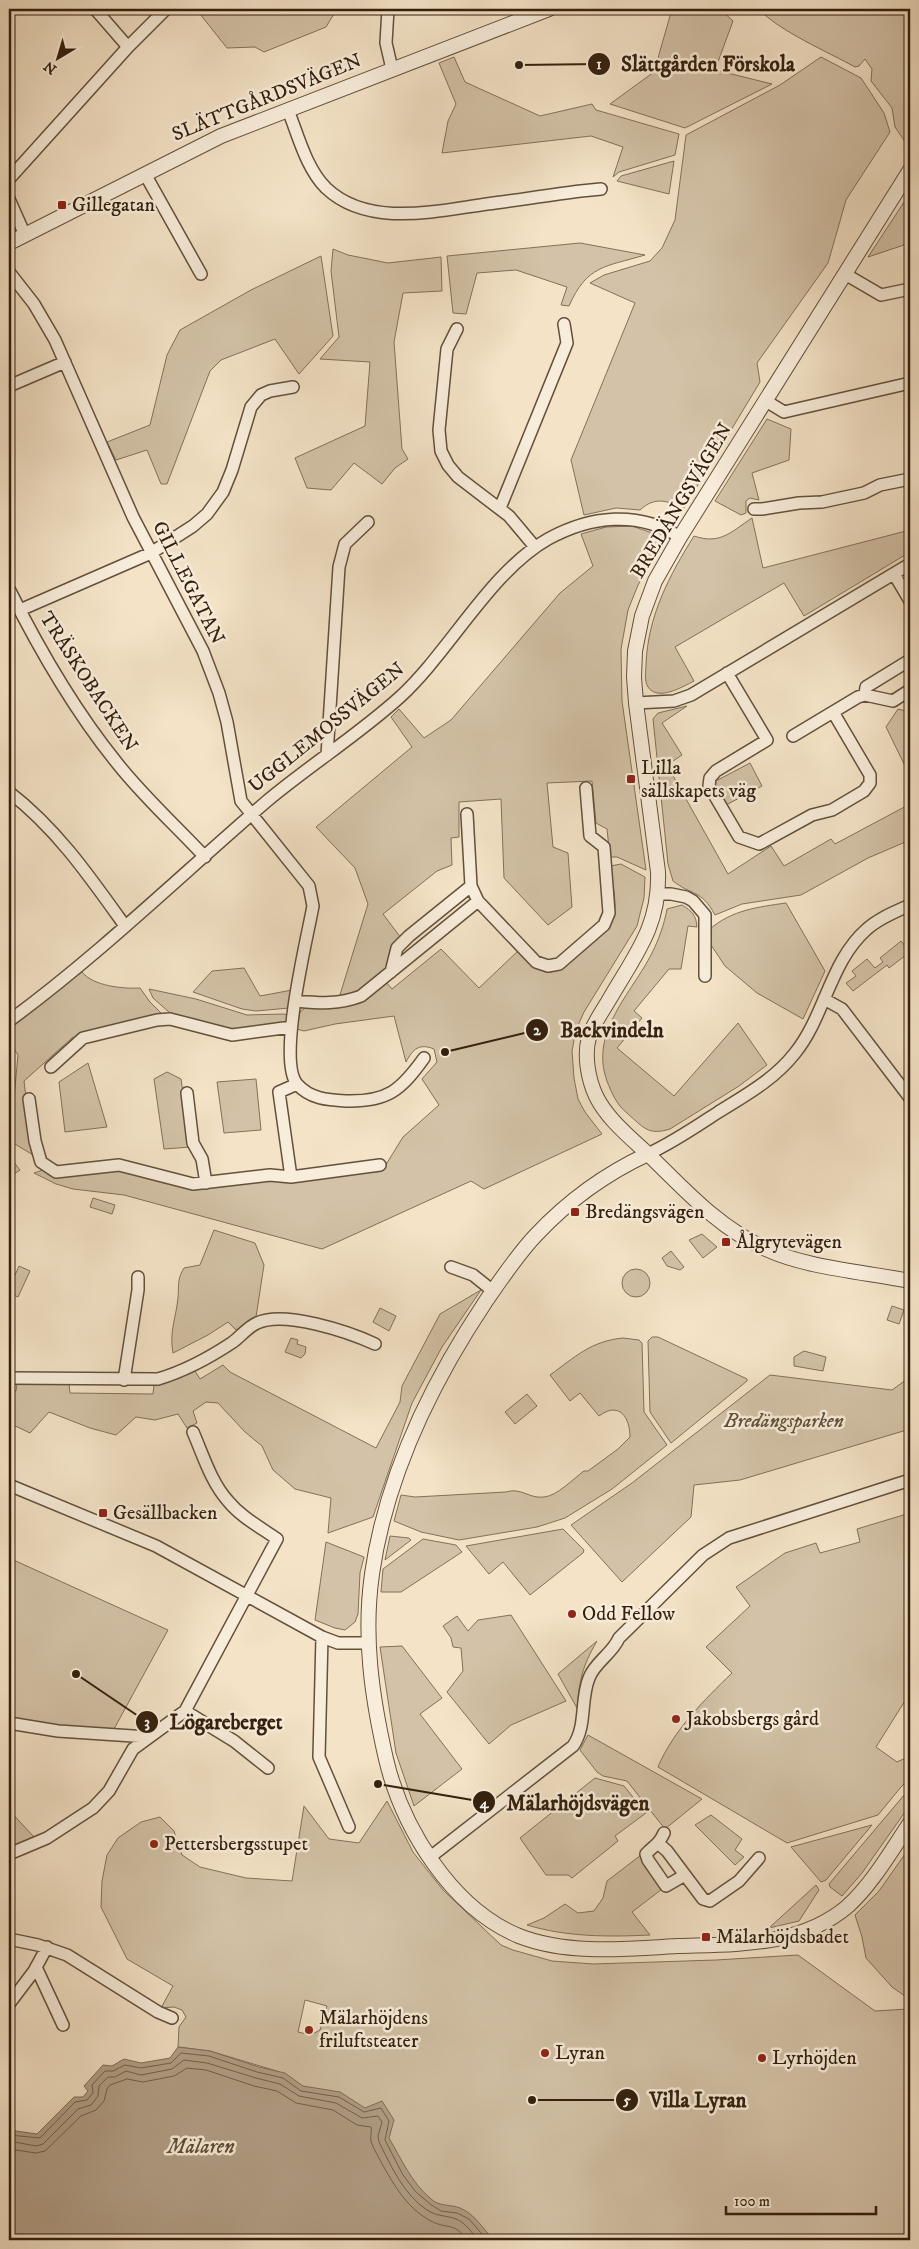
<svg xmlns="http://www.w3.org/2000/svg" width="919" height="2249" viewBox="0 0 919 2249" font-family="'IM FELL DW Pica',serif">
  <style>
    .green { fill: #d3c2a7; stroke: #83705a; fill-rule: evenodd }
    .water { fill: #b2a088; stroke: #7f6c57 }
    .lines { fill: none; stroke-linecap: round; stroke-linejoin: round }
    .shore { stroke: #72604a; stroke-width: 1 }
    .minor-casing { stroke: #63503c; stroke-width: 14 }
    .tertiary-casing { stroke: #63503c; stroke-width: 16 }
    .minor { stroke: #f8eddb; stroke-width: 11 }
    .tertiary { stroke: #f8eddb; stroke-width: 14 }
    .poi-dot { fill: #8f2418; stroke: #f8eddb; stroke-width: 2 }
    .labels { text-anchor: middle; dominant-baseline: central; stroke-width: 5; stroke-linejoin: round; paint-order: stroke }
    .street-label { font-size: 20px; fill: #331f0d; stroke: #f8eddb }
    .poi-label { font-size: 20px; fill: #331f0d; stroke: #f8eddb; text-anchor: start }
    .park-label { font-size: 20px; font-style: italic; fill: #63503b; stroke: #f8eddb }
    .water-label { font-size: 21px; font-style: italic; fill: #5f4c38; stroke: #f8eddb }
    .leader { fill: none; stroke: #331f0d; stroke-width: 2 }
    .callout-dot { fill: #331f0d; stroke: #f8eddb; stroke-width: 2 }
    .mark-label { font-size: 15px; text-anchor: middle; font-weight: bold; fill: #fff }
    .callout-label { font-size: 21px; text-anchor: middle; font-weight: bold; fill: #331f0d; stroke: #f8eddb; stroke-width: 5; stroke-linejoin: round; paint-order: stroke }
  </style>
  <rect width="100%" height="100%" fill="#f4e3c7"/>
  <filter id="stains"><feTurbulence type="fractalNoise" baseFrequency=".004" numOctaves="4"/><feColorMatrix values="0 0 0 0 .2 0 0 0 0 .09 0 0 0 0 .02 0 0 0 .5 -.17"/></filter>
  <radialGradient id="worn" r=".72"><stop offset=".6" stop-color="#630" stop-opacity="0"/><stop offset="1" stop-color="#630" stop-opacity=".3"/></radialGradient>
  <path class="green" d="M196,9H337L326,27L264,52L255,47L227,48Z
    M672,9H720L733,21L715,70L772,84L685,128L610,104L654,72Z
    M759,9H910V142L908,146L895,127L892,108L871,81L872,69L865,59L859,66L855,67C830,53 777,30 759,9Z
    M454,57L465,82L540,116L592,104L596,110L679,134L675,155L619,172L613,177L623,147L591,136L442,153L448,121L456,104L439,63Z
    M821,57L861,78L884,113L890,132L846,200L828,263L757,363L760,382L684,508C667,501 655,496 640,510L616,508L584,515L571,460L635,303L590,283L604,275L650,261L662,248L675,220L686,135L780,85Z
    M674,161L669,194L617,181L621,176Z
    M910,193V243L868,257Z
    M580,243L645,255C605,267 587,265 569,306L561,305L567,287L516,270L477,273L466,314L453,313L447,256Z
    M333,249L348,255L388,263L441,257L442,291L403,293L394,342L402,449L408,459L395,468L382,484L354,463L331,490L307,488L295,458L365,426L370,362L320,359L339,337L331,271Z
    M321,256L333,336L299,374L275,339L221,360L210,371L167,484H161L147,450L116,460L107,442L150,425L167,355L180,330L251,290Z
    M767,419L791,429L789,460L752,473L759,500L750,498L746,501V513L741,515L715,501Z
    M752,518L763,568L910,530V552L804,616L784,583L675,647L694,681C684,686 658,702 648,687C644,681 646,671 646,664C648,616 669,576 694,536C720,545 731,532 752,518Z
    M632,526L658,535L662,539V544L638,585L628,610L621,649L622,701L646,870L617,857H610L607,829L596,823L592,781L547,783L553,847L568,853L572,907L548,925L504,878L501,799L459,802V837L451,838L452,865L437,871L383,914L401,938L389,967L353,996L339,998L368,904L355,868L316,827L412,747L391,717L399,709L424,738L451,720L560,593L593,566L581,534L606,527Z
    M687,706L662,723L682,755L667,765L728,874L771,846L784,866L831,839L835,844L910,804V840L868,858L801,895L742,904L715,915C701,889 692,896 673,881L668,864L653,719L658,713Z
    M898,709L910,712V776L886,727Z
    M750,763L762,786L726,805L714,782Z
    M621,864L645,877L644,898L637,926L584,1012L576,1030L572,1051L574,1078L578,1099L585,1112L602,1134L484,1189L471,1181L322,1249L124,1195L73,1189L56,1184L34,1173L43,1170L119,1169L186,1188L267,1180L293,1182L382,1171L403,1137L439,1105L422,1079L437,1062L434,1049C419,1043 413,1049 406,1062L394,1016L335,1024L304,1031L297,1029L300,1012L305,1008L348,1006L363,1001L386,982L392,989L441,949L479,988L519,950C527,959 536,971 549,972C561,973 609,931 613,919C618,903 612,882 610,866Z
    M786,903L825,971L803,1019L757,993L725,966L709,942L710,929C732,910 758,907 786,903Z
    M682,905C692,911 696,915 697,927L688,926L681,969H669L634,1011L642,1018L617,1048L674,1096L738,1023L767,1065L739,1086L670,1129C648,1136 643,1127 627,1113C617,1105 612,1094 607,1081C589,1032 632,993 652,953C659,939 664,925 667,909Z
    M901,941L910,952L889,968L887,965L853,991L846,983L856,976L852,971L867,959L875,968L883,962L880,958Z
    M244,968L260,996L292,990L289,1008L256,1011L242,1009L193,992L212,971Z
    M82,972C93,986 123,989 140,988L150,1002L161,1013L80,1034L72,1038L24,1081L33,1155L10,1141L18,1055L9,1042V1026Z
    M149,989L196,999L247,1015L284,1014L288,1016L287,1023L241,1030L222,1027L170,1013L153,998Z
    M88,1063L107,1127L65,1132L59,1082Z
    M167,1072L181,1079L191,1147L164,1149L154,1079Z
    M256,1079L261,1130L224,1133L217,1082Z
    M9,1156L20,1170L14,1174H9Z
    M93,1198L115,1205L112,1214L90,1207Z
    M214,1230L255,1243L264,1265L256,1317L236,1330L228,1322L208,1335L173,1353C169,1332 176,1318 178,1298C179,1286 177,1279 184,1268L200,1265Z
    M702,1234L717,1247L703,1258L689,1240Z
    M671,1251L684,1267L680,1270L667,1266L662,1258Z
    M19,1266L30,1271L18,1297L9,1293V1289Z
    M622 1283a14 14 0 1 1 28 0a14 14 0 1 1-28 0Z
    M481,1290L442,1347L412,1403L373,1517L328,1533L331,1498L295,1489L273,1470L262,1446L245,1432L218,1403L206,1402L193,1411L197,1423L187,1428L178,1414L155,1420L136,1417L116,1435L90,1428L49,1412L30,1433L9,1423V1391H16L17,1383L69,1384L70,1393L153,1394L154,1385L195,1371L200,1379L223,1365L230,1372L376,1448L400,1402L402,1386L440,1314Z
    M892,1306L904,1310L899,1324L887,1320Z
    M380,1308L396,1316L389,1331L373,1322Z
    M652,1337H658L747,1379V1381L671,1443L650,1412L648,1341Z
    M291,1338L298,1340L297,1344L306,1347L305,1354L301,1358L285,1352Z
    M623,1338L639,1340L642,1343L644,1412L667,1445L612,1489L565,1518L537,1527L459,1540L421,1532L394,1521L401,1495L415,1497L506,1492C521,1487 529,1499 544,1497C557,1496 573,1479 584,1471H588L618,1449L630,1437C630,1417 619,1401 599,1416L580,1393L570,1401L550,1375C575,1357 591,1341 623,1338Z
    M804,1351L826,1357L823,1371L794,1366V1357Z
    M770,1375L892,1390L910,1377V1429L740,1480L694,1485L691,1517L622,1582L571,1525L632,1483Z
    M527,1394L537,1406L515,1424L505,1412Z
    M910,1513V1693L876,1747L897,1762L910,1756V1778L901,1787L878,1815L787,1843L658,1767C673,1731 704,1700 732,1673L706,1647L750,1606L736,1587L785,1553L816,1543L820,1553L860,1542L857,1529Z
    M563,1529L584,1550L583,1553L530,1595L503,1562L489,1574L466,1546Z
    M390,1536L409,1538L411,1540L385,1560Z
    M423,1539L456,1545L462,1552L401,1592H381L383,1569Z
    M326,1542L364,1557L360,1573L358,1614L355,1622L345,1630L335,1628L315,1620Z
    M9,1558L168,1630L114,1729L45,1725L9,1719Z
    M511,1615L566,1701L511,1725L489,1744L447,1692L463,1671L461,1648L453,1647L451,1638L443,1626L457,1616L468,1631L478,1620Z
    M597,1641C582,1667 580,1678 577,1708L558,1674Z
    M402,1646L442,1698L420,1714L462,1769L414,1806L396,1753L380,1647Z
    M588,1735L702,1799L665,1829L627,1781L603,1776L597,1772L580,1750Z
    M595,1778L624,1786L646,1813L615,1836L618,1841L572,1878L568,1875H546L520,1838Z
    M910,1788V1805L862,1873L842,1896L830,1887L829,1884Z
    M387,1801L413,1852L443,1890L501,1945L513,1950L552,1961L593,1964L716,1960L798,1955L875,2011L908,2009L905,1996L892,1987L866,1958L862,1937L855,1915L879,1891L910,1847V2240H278L280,2072L210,2051L178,2047L179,2027L186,2017L182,2010L174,2007L161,2008L173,1986L127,1959L101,1907L102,1881L107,1855L118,1838L141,1822L160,1817L174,1831L182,1855L200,1867L246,1878L292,1881L304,1806L329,1839L359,1843ZM305,2000L327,2006L320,2030L311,2035L298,2032Z
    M9,1810L34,1837L9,1849Z
    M711,1815L742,1839L735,1850L744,1857L735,1865L695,1825Z
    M872,1825L826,1880L821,1882L791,1847Z
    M641,1855L666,1886L632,1912L650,1935C609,1937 566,1937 527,1925L544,1918L565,1904L578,1913L594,1911L603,1898L607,1881Z
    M816,1885L819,1890L799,1921L769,1928Z"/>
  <path class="water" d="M178,2047L210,2051L259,2067L285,2073L303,2086L340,2092L365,2108L382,2101L394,2120L389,2138C402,2160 411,2182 431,2199C440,2207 450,2204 460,2208C475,2214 483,2229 494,2240H9V2130L37,2134L74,2097H83L88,2091L84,2086L103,2065L112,2066L124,2059L141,2063L170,2058Z"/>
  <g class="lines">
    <path class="shore" d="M9,2135L40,2138L75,2102L87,2100L93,2093L92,2085L105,2071H113L125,2065L141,2068L171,2063L181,2053L209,2056L257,2072L283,2078L301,2091L339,2097L364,2112L381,2108L389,2121L385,2140L403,2175L415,2191L430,2204L441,2211L457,2213L469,2219L487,2240
      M9,2141L36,2146L43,2144L78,2109L91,2105L98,2096L99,2086L108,2077H115L126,2071L141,2075L172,2069L184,2060L207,2063L256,2078L280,2084L299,2096L336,2103L362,2118L378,2116L382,2122L378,2136L379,2142C391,2166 404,2195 427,2210C438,2217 446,2215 456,2219C466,2223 472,2233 478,2240
      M9,2149L36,2153L45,2151L81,2116L96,2110L104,2101L107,2089L110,2085L127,2079L143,2082L174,2076L187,2068L206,2070L254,2086L277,2091L296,2103L333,2110L357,2125L371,2127C372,2131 370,2136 371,2141C373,2149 378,2155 381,2162C394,2185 406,2207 429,2220C449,2231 451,2220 468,2240"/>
    <defs>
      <path id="minor" d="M95,9L128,47
        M388,9L386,43L392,69
        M288,110C298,135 306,168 326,188C368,228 436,211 487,204C518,200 549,195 581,191L601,189
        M145,174L201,274
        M9,179L128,47L166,9
        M9,199L25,235
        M9,272L34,304L55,340L133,517L203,651L219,693L227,722L241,801L309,886L313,906C307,939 277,1060 297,1084C310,1099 328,1100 346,1101C388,1102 401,1090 424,1058
        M845,274L881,295L910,289
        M457,329L447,349L439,430L441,451L448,465L458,477L509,516L535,547
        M9,386L65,362
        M766,401L784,412L910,383
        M500,508L567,343L564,324
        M754,509H762L799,503L822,502L864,493L880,485L910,479
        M894,574L910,601
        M9,589C39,649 74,710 117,763C143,796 176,826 205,857
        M20,610L151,553L193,526L207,514L223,492L232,470L251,407L261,395L270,391L293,387
        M727,673L767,740L716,771L710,778L709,786L739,837L759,844L812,815L832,810L864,791L870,783V775L833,712
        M865,695L866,687L910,660
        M636,703L674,701L691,695L910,564
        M793,736L858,697L865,695L893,701L910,690
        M327,755L339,567L345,544L368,522
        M9,792C57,829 90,877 125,926
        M467,814L471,886L478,901L536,962L548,966L559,964L604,925L609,913L604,847L590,836L586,788
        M659,894H671L686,897L693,901L705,915V976
        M391,972L397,948L409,936L471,886
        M824,999L842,1009L910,1098
        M296,1001C319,1003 338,1005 361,996L478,901
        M9,1021C100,954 181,875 267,801C310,765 358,735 400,697C450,651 490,572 548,539C590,516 638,510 680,537
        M51,1067L83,1038L157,1020L170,1019L232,1035L291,1027
        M187,1093L193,1143L202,1159L206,1183
        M29,1099L35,1141L41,1162L56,1172L119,1165L193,1184L270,1175L291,1177L380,1165
        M648,1154C672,1143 694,1128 717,1113C744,1096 774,1080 795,1053C825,1016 830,961 867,929C879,918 895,912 910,905
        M291,1177L279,1092L297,1084
        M451,1267L473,1275L493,1291
        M9,1378L158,1379C185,1371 209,1358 233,1342C241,1336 248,1327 257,1323C284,1310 349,1332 375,1344
        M124,1380L138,1290V1277
        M9,1485L156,1546L322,1637L338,1643H368
        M322,1637L319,1757L349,1827
        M185,1711L234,1741L268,1768
        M9,1723L58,1731L148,1737
        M664,1833C658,1846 655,1844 646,1854L648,1860L666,1886L685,1875
        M659,1844L667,1851L703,1899L710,1901L739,1881L759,1858
        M9,1854L47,1838L93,1808L109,1791L133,1749L185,1711L277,1539C260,1527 241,1517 228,1501C211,1482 203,1455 193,1432
        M429,1858L573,1746C587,1726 580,1700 589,1678C595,1662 612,1654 619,1638L703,1555L729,1538L910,1480
        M9,1939L38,1945L67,1955L158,2012L172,2018
        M36,1967L63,2025
        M9,2004L34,1971L47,1947"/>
      <path id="tertiary" d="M910,170L680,537L655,581L642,616L635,651L634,677L636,703L658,872C660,926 635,955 609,1000C602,1012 593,1024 589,1037C584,1055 588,1079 596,1096C607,1119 631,1138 649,1155C686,1191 719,1228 766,1249C807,1268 865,1272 910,1281
        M9,243L221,136L549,9
        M648,1154C607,1173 567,1202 536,1235C517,1255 502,1278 486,1301C432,1382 386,1476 372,1574C363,1637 372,1698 386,1759C402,1827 451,1908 519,1936C567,1955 626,1949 677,1946C736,1944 800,1947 848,1906C873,1883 891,1851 910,1823"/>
    </defs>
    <use href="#minor" class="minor-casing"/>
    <use href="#tertiary" class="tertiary-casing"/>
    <use href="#minor" class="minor"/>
    <use href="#tertiary" class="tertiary"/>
  </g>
  <g class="poi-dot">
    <rect x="57" y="200" width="10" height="10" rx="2.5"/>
    <rect x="626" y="774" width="10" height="10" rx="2.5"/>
    <rect x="570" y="1207" width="10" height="10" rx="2.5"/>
    <rect x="721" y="1237" width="10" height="10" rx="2.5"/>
    <rect x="98" y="1508" width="10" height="10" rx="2.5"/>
    <circle cx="572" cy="1614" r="5"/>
    <circle cx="676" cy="1719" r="5"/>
    <circle cx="154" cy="1844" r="5"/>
    <rect x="701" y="1932" width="10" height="10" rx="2.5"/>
    <circle cx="309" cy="2030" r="5"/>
    <circle cx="545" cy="2053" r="5"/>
    <circle cx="762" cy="2058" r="5"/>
  </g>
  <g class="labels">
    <g class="street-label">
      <text transform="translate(267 98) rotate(-22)">SLÄTTGÅRDSVÄGEN</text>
      <text transform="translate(682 501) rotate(-59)">BREDÄNGSVÄGEN</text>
      <text transform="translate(188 583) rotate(63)">GILLEGATAN</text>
      <text transform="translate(88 682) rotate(57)">TRÄSKOBACKEN</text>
      <text transform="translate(327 728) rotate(-39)">UGGLEMOSSVÄGEN</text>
    </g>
    <g class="poi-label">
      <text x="72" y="205">Gillegatan</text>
      <text x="641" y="768">Lilla<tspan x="641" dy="23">sällskapets väg</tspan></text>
      <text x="585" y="1212">Bredängsvägen</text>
      <text x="736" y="1242">Ålgrytevägen</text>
      <text x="113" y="1513">Gesällbacken</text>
      <text x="582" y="1614">Odd Fellow</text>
      <text x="686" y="1719">Jakobsbergs gård</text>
      <text x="164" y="1844">Pettersbergsstupet</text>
      <text x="716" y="1937">Mälarhöjdsbadet</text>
      <text x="319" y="2018">Mälarhöjdens<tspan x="319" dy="23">friluftsteater</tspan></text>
      <text x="555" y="2053">Lyran</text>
      <text x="772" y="2058">Lyrhöjden</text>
    </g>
    <g class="park-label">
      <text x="784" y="1421">Bredängsparken</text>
    </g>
    <g class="water-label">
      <text x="201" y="2147">Mälaren</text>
    </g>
  </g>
  <path class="leader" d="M519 65L599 64M445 1052L537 1030M76 1674L147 1722M378 1784L484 1802M532 2100L627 2100"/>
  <g class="callout-dot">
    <circle cx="519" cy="65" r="5"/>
    <circle cx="445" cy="1052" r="5"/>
    <circle cx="76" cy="1674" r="5"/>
    <circle cx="378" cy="1784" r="5"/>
    <circle cx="532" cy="2100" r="5"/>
    <circle cx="599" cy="64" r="12"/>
    <circle cx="537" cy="1030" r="12"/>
    <circle cx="147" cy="1722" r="12"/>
    <circle cx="484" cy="1802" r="12"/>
    <circle cx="627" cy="2100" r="12"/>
  </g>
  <g class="mark-label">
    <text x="599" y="69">1</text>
    <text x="537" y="1035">2</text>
    <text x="147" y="1727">3</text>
    <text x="484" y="1808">4</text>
    <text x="627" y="2105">5</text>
  </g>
  <g class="callout-label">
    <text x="708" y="71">Slättgården Förskola</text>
    <text x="612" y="1037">Backvindeln</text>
    <text x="226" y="1729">Lögareberget</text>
    <text x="578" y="1810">Mälarhöjdsvägen</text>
    <text x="698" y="2107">Villa Lyran</text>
  </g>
  <rect width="919" height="2249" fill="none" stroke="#f4e3c7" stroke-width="30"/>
  <rect x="10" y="10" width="899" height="2229" fill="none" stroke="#331f0d" stroke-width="2.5"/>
  <rect x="15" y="15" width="889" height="2219" fill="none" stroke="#331f0d"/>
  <g transform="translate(58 58) rotate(218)" stroke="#f8eddb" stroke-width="4" paint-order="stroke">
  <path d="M0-4L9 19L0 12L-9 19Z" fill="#331f0d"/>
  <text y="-8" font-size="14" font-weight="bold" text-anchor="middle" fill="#331f0d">N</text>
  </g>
  <path d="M726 2206v8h150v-8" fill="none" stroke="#331f0d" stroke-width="2.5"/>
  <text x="734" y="2206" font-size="15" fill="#331f0d" stroke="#f8eddb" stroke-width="4" paint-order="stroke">100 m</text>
  <rect width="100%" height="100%" filter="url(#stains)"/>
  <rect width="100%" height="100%" fill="url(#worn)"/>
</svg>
